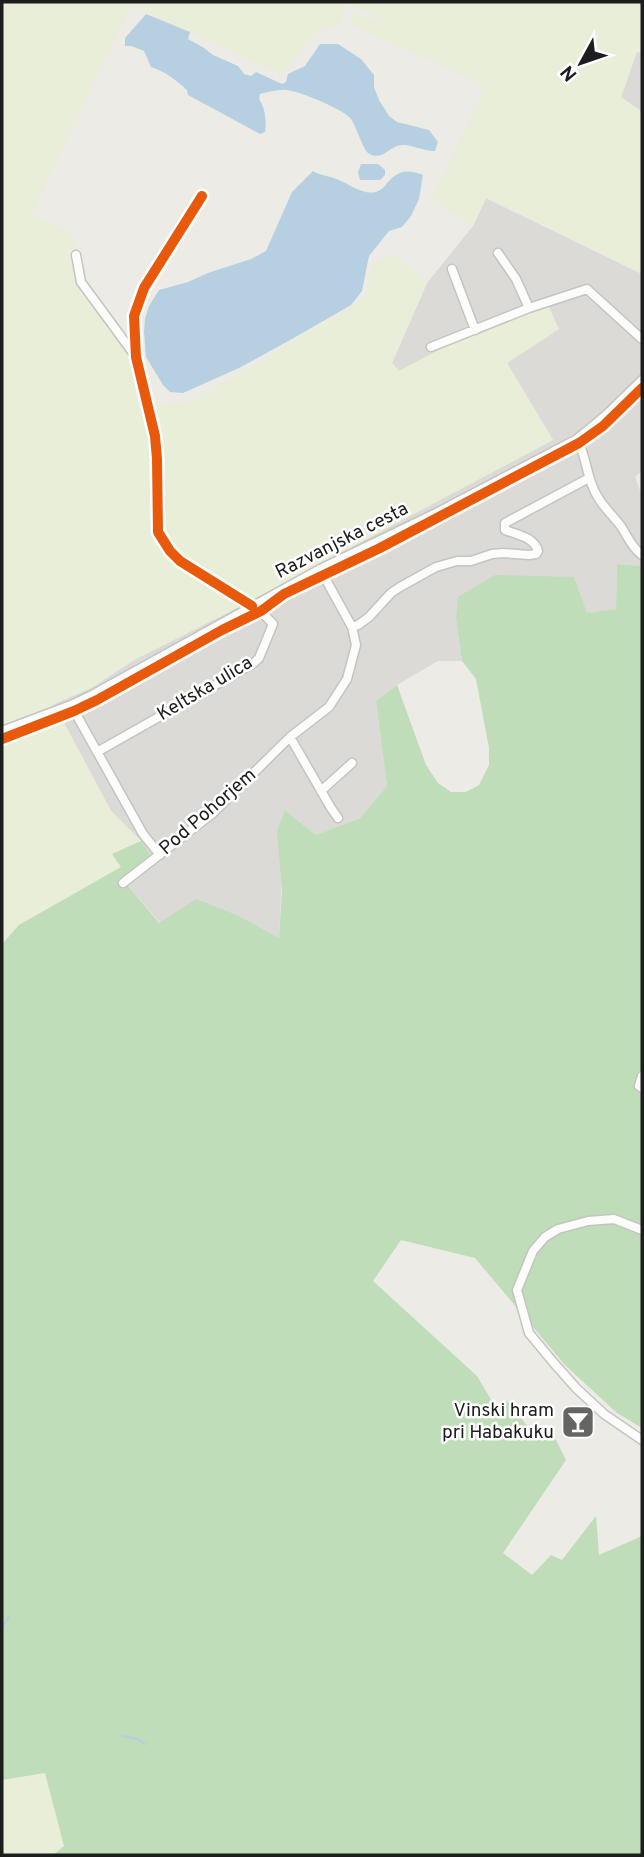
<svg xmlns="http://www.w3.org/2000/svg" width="644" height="1857" viewBox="0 0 644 1857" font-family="Overpass,sans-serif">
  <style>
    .residential { fill: #dbdad7 }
    .farmland { fill: #e8eed7 }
    .forest { fill: #beddb8 }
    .water { fill: #b6d0e2 }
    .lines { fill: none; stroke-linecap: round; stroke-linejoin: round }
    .stream { stroke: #b6d0e2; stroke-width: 2.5 }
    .minor-casing { stroke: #c4c4c1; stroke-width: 11 }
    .minor { stroke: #fcfcfb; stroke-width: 8 }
    .cycleway-casing { stroke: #fff; stroke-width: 15 }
    .cycleway { stroke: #e8590c; stroke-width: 10 }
    .labels { text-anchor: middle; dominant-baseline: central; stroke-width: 5; stroke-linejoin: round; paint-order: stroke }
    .street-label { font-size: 19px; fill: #1d1d1d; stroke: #fff }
    .poi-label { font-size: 19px; fill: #1d1d1d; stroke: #fff; text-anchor: end }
  </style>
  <rect width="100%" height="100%" fill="#ecebe5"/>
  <path class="residential" d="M637,51L642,53V112L621,97Z
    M486,198L642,274V471L635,477L642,496V566L617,564L616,609L587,614L574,577L456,619L462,661H438L397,685L376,701L387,786L360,818L316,835L285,812L279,938L239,916L160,923L123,880L151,856L141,841L111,811L54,704L91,688L134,660L227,613L553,440L507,363L559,329L475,331L399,371L392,363L427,283L473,226Z"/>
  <path class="farmland" d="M2,2H642V53L637,52L621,97L642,112V274L486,198L473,226L432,199L485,87L450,69L351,25V13L386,24V21L346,3L339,25L318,31L281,74L131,5L31,215L72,233L83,290L111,310L127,348L138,407L191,402L364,299L373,263L395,253L427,283L392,363L399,371L475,331L548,305L559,329L507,363L553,440L227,613L134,660L91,688L54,704L111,811L141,841L112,854L122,867L19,925L2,944Z
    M45,1773L65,1846L53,1855H2V1780Z"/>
  <path class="forest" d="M617,564L642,566V1428L617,1413L565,1365L475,1258L401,1240L373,1281L477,1376L496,1408L507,1401L539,1440L554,1436L566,1460L503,1553L532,1575L551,1555L562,1560L596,1516L599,1555L642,1536V1855H53L64,1846L45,1773L2,1780V944L19,925L121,867L112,854L141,841L151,856L123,880L159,923L196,899L239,916L279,938L282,890L277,831L285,811L316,835L360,818L387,786L376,701L397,685L426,765L438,783L451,792H466L479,785L489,765V748L476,679L462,661L456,619L458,597L495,575L574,577L587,613L616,609Z"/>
  <path class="water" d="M146,14L190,32L188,39L204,48L213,55L238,66L244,74L251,76L256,72L282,84L286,82L288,74L305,66L320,44H338L361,59L374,75V87L379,100L389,116L397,122L429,130L438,142L435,151C423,152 409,142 397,146C387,150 380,161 368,153C364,151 356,126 351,119C345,110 299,91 287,90C278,89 269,92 260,94L259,99C265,107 267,122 265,132L260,134L188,95L187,90C176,80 166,72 151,67L144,51L131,46H125V38Z
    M361,164H378L385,170V175L380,180H360L358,172Z
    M313,171C321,176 331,176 339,180C351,185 367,198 380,190C384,188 386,184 388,182C399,170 408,169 423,175L419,199L411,216L402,227L389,231L369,256L362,291L351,305L292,339L239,368L183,393L170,392L163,385L146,357L144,332L145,319L149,306L159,290L188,282L208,273L251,259L266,251L292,192Z"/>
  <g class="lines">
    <path class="stream" d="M2,1627L9,1617
      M123,1736L137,1739L145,1744"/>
    <defs>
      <path id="minor" d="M202,196L144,288L134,316L136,357L155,436L157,459L158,532L170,551L180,561L252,606
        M498,253L516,279L529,308
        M76,255L81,282L136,357
        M452,269L475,330
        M431,347L529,308L587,289L642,339
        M577,439C585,453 586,470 592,485C598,502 609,511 620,525C628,536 630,546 642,555
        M352,627L358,625L369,617L391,593L400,587L436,567L457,561H471L492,554L503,553L529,555L536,554L538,551C534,537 518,535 505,530V523L589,478
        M71,705L143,834L160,855
        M2,731L71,705L92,695L320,569L436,513L577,439L606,415L642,380
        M290,737L331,808L338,818
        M97,752L254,663L259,658L273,624L255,605
        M321,791L352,763
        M123,883L213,813L290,737L329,707L347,679L356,645L352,627L320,569
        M642,1076L639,1086L642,1088
        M642,1230L614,1219L588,1221L558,1229L545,1237L533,1251L517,1290L529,1333L553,1362L576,1388L604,1414L642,1440"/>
    </defs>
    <use href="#minor" class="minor-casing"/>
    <use href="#minor" class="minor"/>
    <defs>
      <path id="cycleway" d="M202,196L144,288L134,316L136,357L155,436L157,459L158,532L170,551L180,561L252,606
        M2,739L74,711L97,700L222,630L261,611L284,594L380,548L579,443L603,426L642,388"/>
    </defs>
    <use href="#cycleway" class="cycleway-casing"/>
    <use href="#cycleway" class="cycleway"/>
  </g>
  <defs>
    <symbol id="bar-square" viewBox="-11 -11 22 22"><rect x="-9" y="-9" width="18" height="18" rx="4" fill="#656563" stroke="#fff"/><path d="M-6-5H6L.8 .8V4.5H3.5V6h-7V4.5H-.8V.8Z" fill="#fff"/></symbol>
  </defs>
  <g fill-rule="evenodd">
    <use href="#bar-square" x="559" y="1403" width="38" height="38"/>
  </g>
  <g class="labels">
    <g class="street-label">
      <text transform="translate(342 541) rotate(-27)">Razvanjska cesta</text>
      <text transform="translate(205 689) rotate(-31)">Keltska ulica</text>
      <text transform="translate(208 812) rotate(-41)">Pod Pohorjem</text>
    </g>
    <g class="poi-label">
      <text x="554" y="1411">Vinski hram<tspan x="554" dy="22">pri Habakuku</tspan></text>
    </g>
  </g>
  <rect width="644" height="1857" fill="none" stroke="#1d1d1d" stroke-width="7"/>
  <g transform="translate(581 63) rotate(230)" stroke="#ffffff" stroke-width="5" paint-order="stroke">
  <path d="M0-5L12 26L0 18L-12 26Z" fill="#1d1d1d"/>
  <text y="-10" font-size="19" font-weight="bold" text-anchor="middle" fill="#1d1d1d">N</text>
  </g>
</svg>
